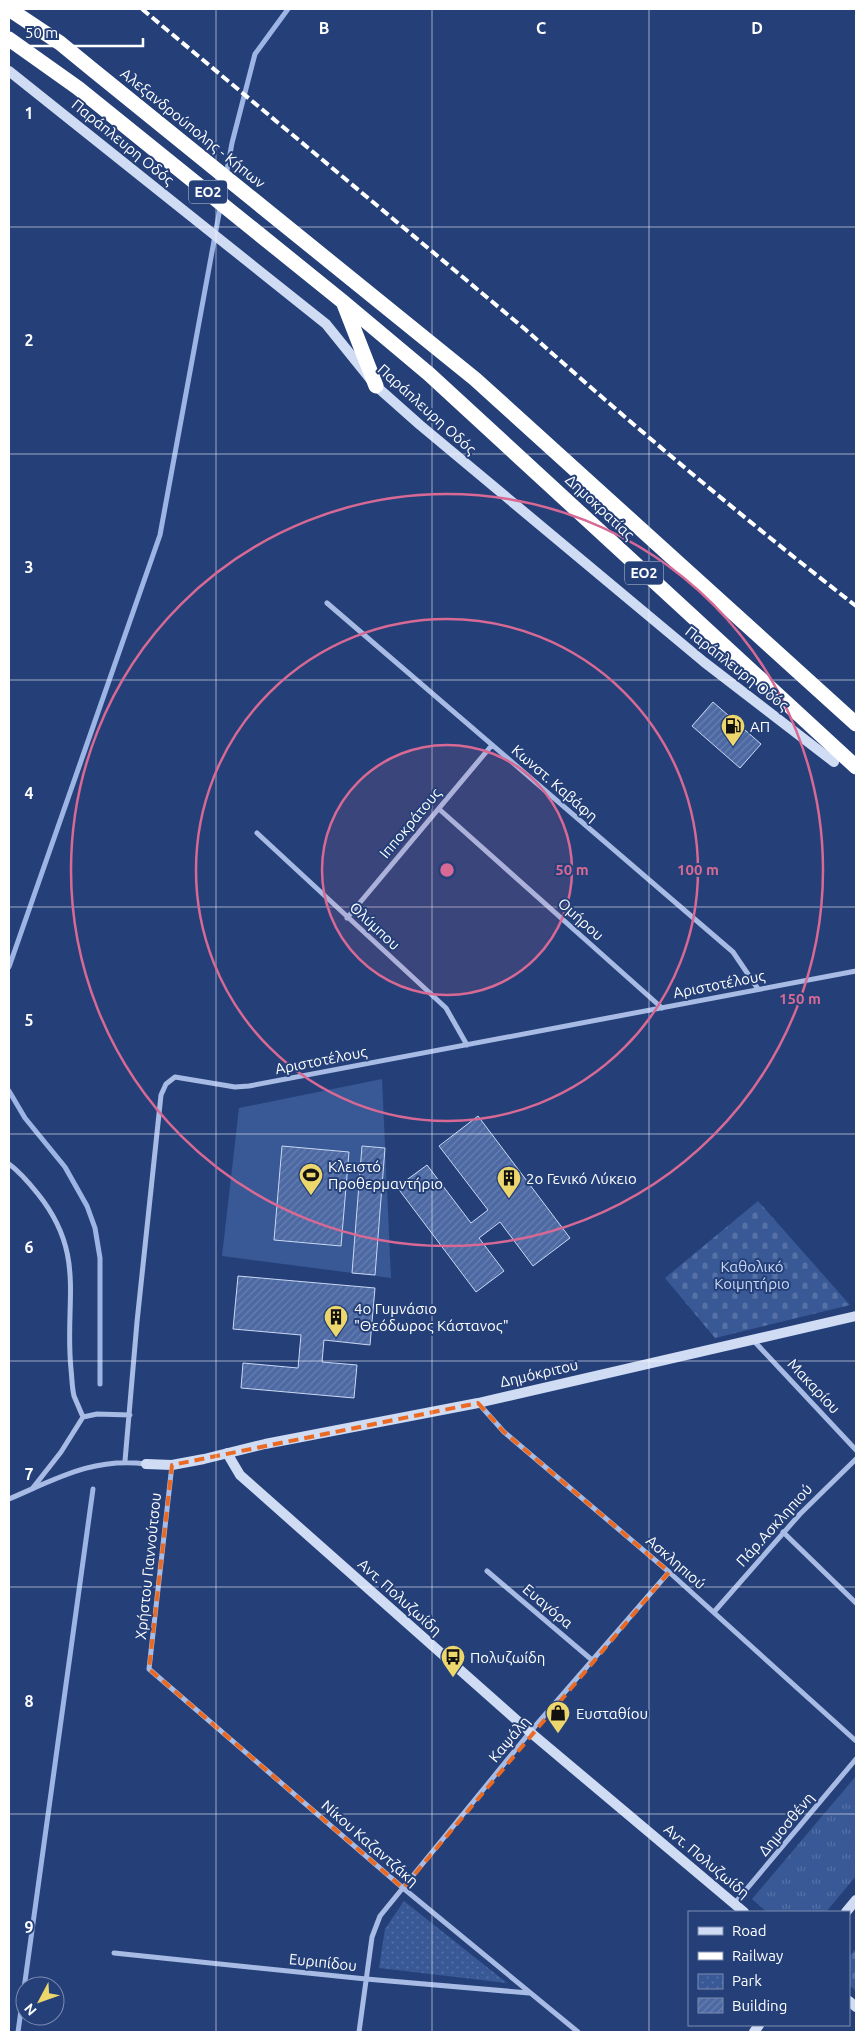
<svg xmlns="http://www.w3.org/2000/svg" width="865" height="2041" viewBox="0 0 865 2041" font-family="Ubuntu,sans-serif">
  <style>
    .grass { fill: url(#grass-tufts) }
    .cemetery { fill: url(#cemetery-stones) }
    .park { fill: url(#park-dots) }
    .pitch { fill: #385896 }
    .lines { fill: none; stroke-linecap: round; stroke-linejoin: round }
    .stream { stroke: #9cb5e4; stroke-width: 5 }
    .building { fill: url(#building-hatch); stroke: #cad8f3 }
    .street { stroke: #a7bbe4; stroke-width: 5 }
    .secondary { stroke: #d0dbf4; stroke-width: 10 }
    .highway { stroke: #fff; stroke-width: 15 }
    .rail { stroke: #fff; stroke-width: 4; stroke-dasharray: 9 4; stroke-linecap: butt }
    .marked { fill: none; stroke: #ea6a24; stroke-width: 4; stroke-dasharray: 10 6; stroke-linejoin: round }
    .grid { fill: none; stroke: #fff; stroke-width: 1; stroke-opacity: 0.55 }
    .ring { fill: none; stroke: #d76994; stroke-width: 2.5 }
    .labels { text-anchor: middle; dominant-baseline: central; stroke-width: 4; stroke-linejoin: round; paint-order: stroke }
    .shield { fill: #254079; stroke: #bec6d7; stroke-width: 1 }
    .shield-label { font-size: 14px; font-weight: bold; fill: #fff }
    .street-label { font-size: 15px; fill: #fff; stroke: #254079 }
    .poi-label { font-size: 15px; fill: #fff; stroke: #254079; text-anchor: start }
    .park-label { font-size: 15px; fill: #cad8f3; stroke: #254079 }
    .grid-label { font-size: 16px; text-anchor: middle; font-weight: bold; fill: #fff; stroke: #254079; stroke-width: 4; stroke-linejoin: round; paint-order: stroke }
    .centre { fill: #d76994; stroke: #254079; stroke-width: 2.5 }
    .ring-label { font-size: 15px; text-anchor: middle; font-weight: bold; fill: #d76994; stroke: #254079; stroke-width: 4; stroke-linejoin: round; paint-order: stroke }
  </style>
  <defs>
    <pattern id="grass-tufts" width="24" height="20" patternUnits="userSpaceOnUse" patternTransform="scale(1.25)"><rect width="24" height="20" fill="#385896"/><path d="M3 7l-1-3M5 7V3M7 7l1-3M15 17l-1-3M17 17v-4M19 17l1-3" fill="none" stroke="#5671a6"/></pattern>
    <pattern id="cemetery-stones" width="16" height="16" patternUnits="userSpaceOnUse" patternTransform="scale(1.25)"><rect width="16" height="16" fill="#385896"/><path d="M2 7V4a2 2 0 0 1 4 0v3zM10 15v-3a2 2 0 0 1 4 0v3z" fill="#5671a6"/></pattern>
    <pattern id="park-dots" width="8" height="8" patternUnits="userSpaceOnUse" patternTransform="scale(1.25)"><rect width="8" height="8" fill="#385896"/><path d="M2 2h.1M6 6h.1" fill="none" stroke="#5671a6" stroke-width="1.8" stroke-linecap="round"/></pattern>
    <pattern id="building-hatch" width="6" height="6" patternUnits="userSpaceOnUse" patternTransform="scale(1.25)"><rect width="6" height="6" fill="#4d69a3"/><path d="M-1 1l2-2M0 6l6-6M5 7l2-2" fill="none" stroke="#6880b1"/></pattern>
  </defs>
  <rect width="100%" height="100%" fill="#254079"/>
  <path class="grass" d="M856,1776V1876L826,1912H767L752,1899Z"/>
  <path class="cemetery" d="M758,1201L850,1305L715,1338L665,1278Z
    M856,1948V1991L849,1985V1957Z"/>
  <path class="park" d="M404,1901L507,1983L379,1968L385,1929Z"/>
  <path class="pitch" d="M382,1079L391,1278L222,1256L239,1108Z"/>
  <g class="lines">
    <path class="stream" d="M9,967L160,535L232,143L255,54L288,9
      M9,1091L25,1118L65,1167L87,1206L95,1228L100,1258V1384
      M18,2032L93,1489"/>
  </g>
  <path class="building" d="M713,702L761,744L740,768L692,726Z
    M478,1116L570,1238L533,1266L500,1222L479,1238L504,1271L476,1292L397,1187L427,1165L471,1223L488,1210L439,1146Z
    M282,1146L349,1152L341,1246L274,1240Z
    M362,1146L385,1148L375,1275L352,1273Z
    M238,1276L375,1288L370,1345L324,1340L322,1362L357,1365L354,1398L241,1388L243,1363L298,1368L301,1335L233,1329Z"/>
  <g class="lines">
    <path class="street" d="M327,603L733,952L758,989
      M439,809L662,1008
      M257,833L446,1008L467,1045
      M347,918L492,745
      M9,1164C20,1172 30,1184 38,1194C87,1255 64,1301 71,1369C72,1378 72,1388 74,1396C77,1403 80,1410 83,1417
      M753,1340L856,1450
      M479,1404L504,1432L669,1572L856,1741
      M125,1461L137,1322L161,1095L166,1084L175,1077L235,1087L249,1086L856,971
      M172,1465L149,1669L403,1888L578,2032
      M32,1489L61,1452L83,1417L97,1414L130,1415
      M9,1499C56,1479 93,1457 146,1464
      M783,1532L856,1603
      M487,1571L592,1660
      M714,1612L800,1514L856,1459
      M734,1904L856,1759
      M114,1953L366,1979L529,1993
      M359,2032L372,1937L380,1916L530,1732L669,1572"/>
    <path class="secondary" d="M9,71L326,324L376,386L420,425L704,662L834,762
      M227,1453L240,1475L530,1732L744,1912
      M146,1464L172,1465L204,1459L265,1444L478,1403L856,1316
      M846,1912L856,1900
      M849,2001L856,2007
      M754,2032L759,2025"/>
    <path class="highway" d="M9,9L60,43L93,70L475,379L856,724
      M9,39L78,88L342,301L429,374L856,767
      M344,304L376,386"/>
    <path class="rail" d="M142,9L526,330C633,426 743,518 856,606"/>
  </g>
  <path class="marked" d="M478,1403L504,1432L669,1572L403,1888L149,1669L172,1465Z"/>
  <path class="grid" d="M216,9V2032M432,9V2032M649,9V2032M9,227H856M9,454H856M9,680H856M9,907H856M9,1134H856M9,1361H856M9,1587H856M9,1814H856"/>
  <circle cx="447" cy="870" r="125" fill="#d76994" fill-opacity=".12"/>
  <g class="ring">
    <circle cx="447" cy="870" r="125"/>
    <circle cx="447" cy="870" r="251"/>
    <circle cx="447" cy="870" r="376"/>
  </g>
  <defs>
    <symbol id="fuel-pin" viewBox="-11 -11 22 30"><path d="M0 17L-7.5 6A9.5 9.5 0 1 1 7.5 6Z" fill="#edd76c" stroke="#254079"/><path d="M-5.5-6h7V0h2V4h1.3V-2.5L3-4.5l.8-.8L6-3V5H2.5V1h-1V6h-7ZM-4.2-4.7v3.2H.2V-4.7Z" fill="#111"/></symbol>
    <symbol id="stadium-pin" viewBox="-11 -11 22 30"><path d="M0 17L-7.5 6A9.5 9.5 0 1 1 7.5 6Z" fill="#edd76c" stroke="#254079"/><path d="M0-5a6.5 5 0 1 0 0 10a6.5 5 0 1 0 0-10ZM-3.5-1.8h7v3.6h-7Z" fill="#111"/></symbol>
    <symbol id="building-pin" viewBox="-11 -11 22 30"><path d="M0 17L-7.5 6A9.5 9.5 0 1 1 7.5 6Z" fill="#edd76c" stroke="#254079"/><path d="M-4-6H4V6H1V3H-1V6H-4ZM-2.5-4.3h1.7v1.8h-1.7ZM.8-4.3h1.7v1.8H.8ZM-2.5-1h1.7V.8h-1.7ZM.8-1h1.7V.8H.8Z" fill="#111"/></symbol>
    <symbol id="bus-pin" viewBox="-11 -11 22 30"><path d="M0 17L-7.5 6A9.5 9.5 0 1 1 7.5 6Z" fill="#edd76c" stroke="#254079"/><path d="M-5-6H5V4H4V6H2V4H-2V6H-4V4H-5ZM-3.5-4V0h7V-4ZM-3.5 1.2v1.5H-2V1.2ZM2 1.2v1.5H3.5V1.2Z" fill="#111"/></symbol>
    <symbol id="shop-pin" viewBox="-11 -11 22 30"><path d="M0 17L-7.5 6A9.5 9.5 0 1 1 7.5 6Z" fill="#edd76c" stroke="#254079"/><path d="M-5-2.5h2.3a2.7 3.5 0 0 1 5.4 0H5L5.5 6h-11ZM-1.5-2.5h3a1.5 2.3 0 0 0-3 0Z" fill="#111"/></symbol>
  </defs>
  <g fill-rule="evenodd">
    <use href="#fuel-pin" x="719" y="712" width="28" height="38"/>
    <use href="#stadium-pin" x="297" y="1161" width="28" height="38"/>
    <use href="#building-pin" x="495" y="1164" width="28" height="38"/>
    <use href="#building-pin" x="322" y="1303" width="28" height="38"/>
    <use href="#bus-pin" x="439" y="1643" width="28" height="38"/>
    <use href="#shop-pin" x="544" y="1699" width="28" height="38"/>
  </g>
  <g class="labels">
    <g class="shield">
      <rect x="189" y="180.5" width="38" height="23" rx="4"/>
      <rect x="625" y="561.5" width="38" height="23" rx="4"/>
    </g>
    <g class="shield-label">
      <text x="208" y="192">ΕΟ2</text>
      <text x="644" y="573">ΕΟ2</text>
    </g>
    <g class="street-label">
      <text transform="translate(193 128) rotate(39)">Αλεξανδρούπολης - Κήπων</text>
      <text transform="translate(123 142) rotate(39)">Παράπλευρη Οδός</text>
      <text transform="translate(427 409) rotate(42)">Παράπλευρη Οδός</text>
      <text transform="translate(600 507) rotate(43)">Δημοκρατίας</text>
      <text transform="translate(737 668) rotate(38)">Παράπλευρη Οδός</text>
      <text transform="translate(555 783) rotate(41)">Κωνστ. Καβάφη</text>
      <text transform="translate(410 823) rotate(-50)">Ιπποκράτους</text>
      <text transform="translate(581 919) rotate(42)">Ομήρου</text>
      <text transform="translate(375 926) rotate(43)">Ολύμπου</text>
      <text transform="translate(719 984) rotate(-11)">Αριστοτέλους</text>
      <text transform="translate(321 1060) rotate(-11)">Αριστοτέλους</text>
      <text transform="translate(539 1373) rotate(-13)">Δημόκριτου</text>
      <text transform="translate(814 1386) rotate(47)">Μακαρίου</text>
      <text transform="translate(774 1525) rotate(-48)">Πάρ.Ασκληπιού</text>
      <text transform="translate(676 1562) rotate(41)">Ασκληπιού</text>
      <text transform="translate(148 1566) rotate(-84)">Χρήστου Γιαννούτσου</text>
      <text transform="translate(400 1597) rotate(42)">Αντ. Πολυζωίδη</text>
      <text transform="translate(548 1606) rotate(40)">Ευαγόρα</text>
      <text transform="translate(509 1739) rotate(-50)">Καψάλη</text>
      <text transform="translate(786 1824) rotate(-50)">Δημοσθένη</text>
      <text transform="translate(370 1843) rotate(41)">Νίκου Καζαντζάκη</text>
      <text transform="translate(707 1861) rotate(40)">Αντ. Πολυζωίδη</text>
      <text transform="translate(323 1962) rotate(6)">Ευριπίδου</text>
    </g>
    <g class="poi-label">
      <text x="750" y="726">ΑΠ</text>
      <text x="328" y="1166">Κλειστό<tspan x="328" dy="17">Προθερμαντήριο</tspan></text>
      <text x="526" y="1178">2ο Γενικό Λύκειο</text>
      <text x="354" y="1308">4ο Γυμνάσιο<tspan x="354" dy="17">"Θεόδωρος Κάστανος"</tspan></text>
      <text x="470" y="1657">Πολυζωίδη</text>
      <text x="576" y="1713">Ευσταθίου</text>
    </g>
    <g class="park-label">
      <text x="752" y="1266">Καθολικό<tspan x="752" dy="17">Κοιμητήριο</tspan></text>
    </g>
  </g>
  <g class="grid-label">
    <text x="324" y="34">B</text>
    <text x="541" y="34">C</text>
    <text x="757" y="34">D</text>
    <text x="29" y="119">1</text>
    <text x="29" y="346">2</text>
    <text x="29" y="573">3</text>
    <text x="29" y="799">4</text>
    <text x="29" y="1026">5</text>
    <text x="29" y="1253">6</text>
    <text x="29" y="1480">7</text>
    <text x="29" y="1707">8</text>
    <text x="29" y="1933">9</text>
  </g>
  <circle cx="447" cy="870" r="8" class="centre"/>
  <g class="ring-label">
    <text x="572" y="875">50 m</text>
    <text x="698" y="875">100 m</text>
    <text x="800" y="1004">150 m</text>
  </g>
  <rect width="865" height="2041" fill="none" stroke="#ffffff" stroke-width="20"/>
  <rect x="688" y="1911" width="162" height="115" fill="#254079" stroke="#7c8caf"/>
  <rect x="698" y="1927" width="25" height="8" fill="#d0dbf4" stroke="#7c8caf"/>
  <text x="732" y="1936" font-size="15" fill="#ffffff">Road</text>
  <rect x="698" y="1952" width="25" height="8" fill="#ffffff" stroke="#7c8caf"/>
  <text x="732" y="1961" font-size="15" fill="#ffffff">Railway</text>
  <rect x="698" y="1974" width="25" height="15" fill="url(#park-dots)" stroke="#7c8caf"/>
  <text x="732" y="1986" font-size="15" fill="#ffffff">Park</text>
  <rect x="698" y="1998" width="25" height="15" fill="url(#building-hatch)" stroke="#7c8caf"/>
  <text x="732" y="2011" font-size="15" fill="#ffffff">Building</text>
  <g transform="translate(40 2001) rotate(229)"><circle r="24" fill="#254079" stroke="#7c8caf"/>
  <path d="M0-4L9 19L0 12L-9 19Z" fill="#edd76c"/>
  <text y="-8" font-size="14" font-weight="bold" text-anchor="middle" fill="#ffffff">N</text>
  </g>
  <path d="M18 38v8h125v-8" fill="none" stroke="#ffffff" stroke-width="2.5"/>
  <text x="25" y="38" font-size="15" fill="#ffffff" stroke="#254079" stroke-width="4" paint-order="stroke">50 m</text>
</svg>
